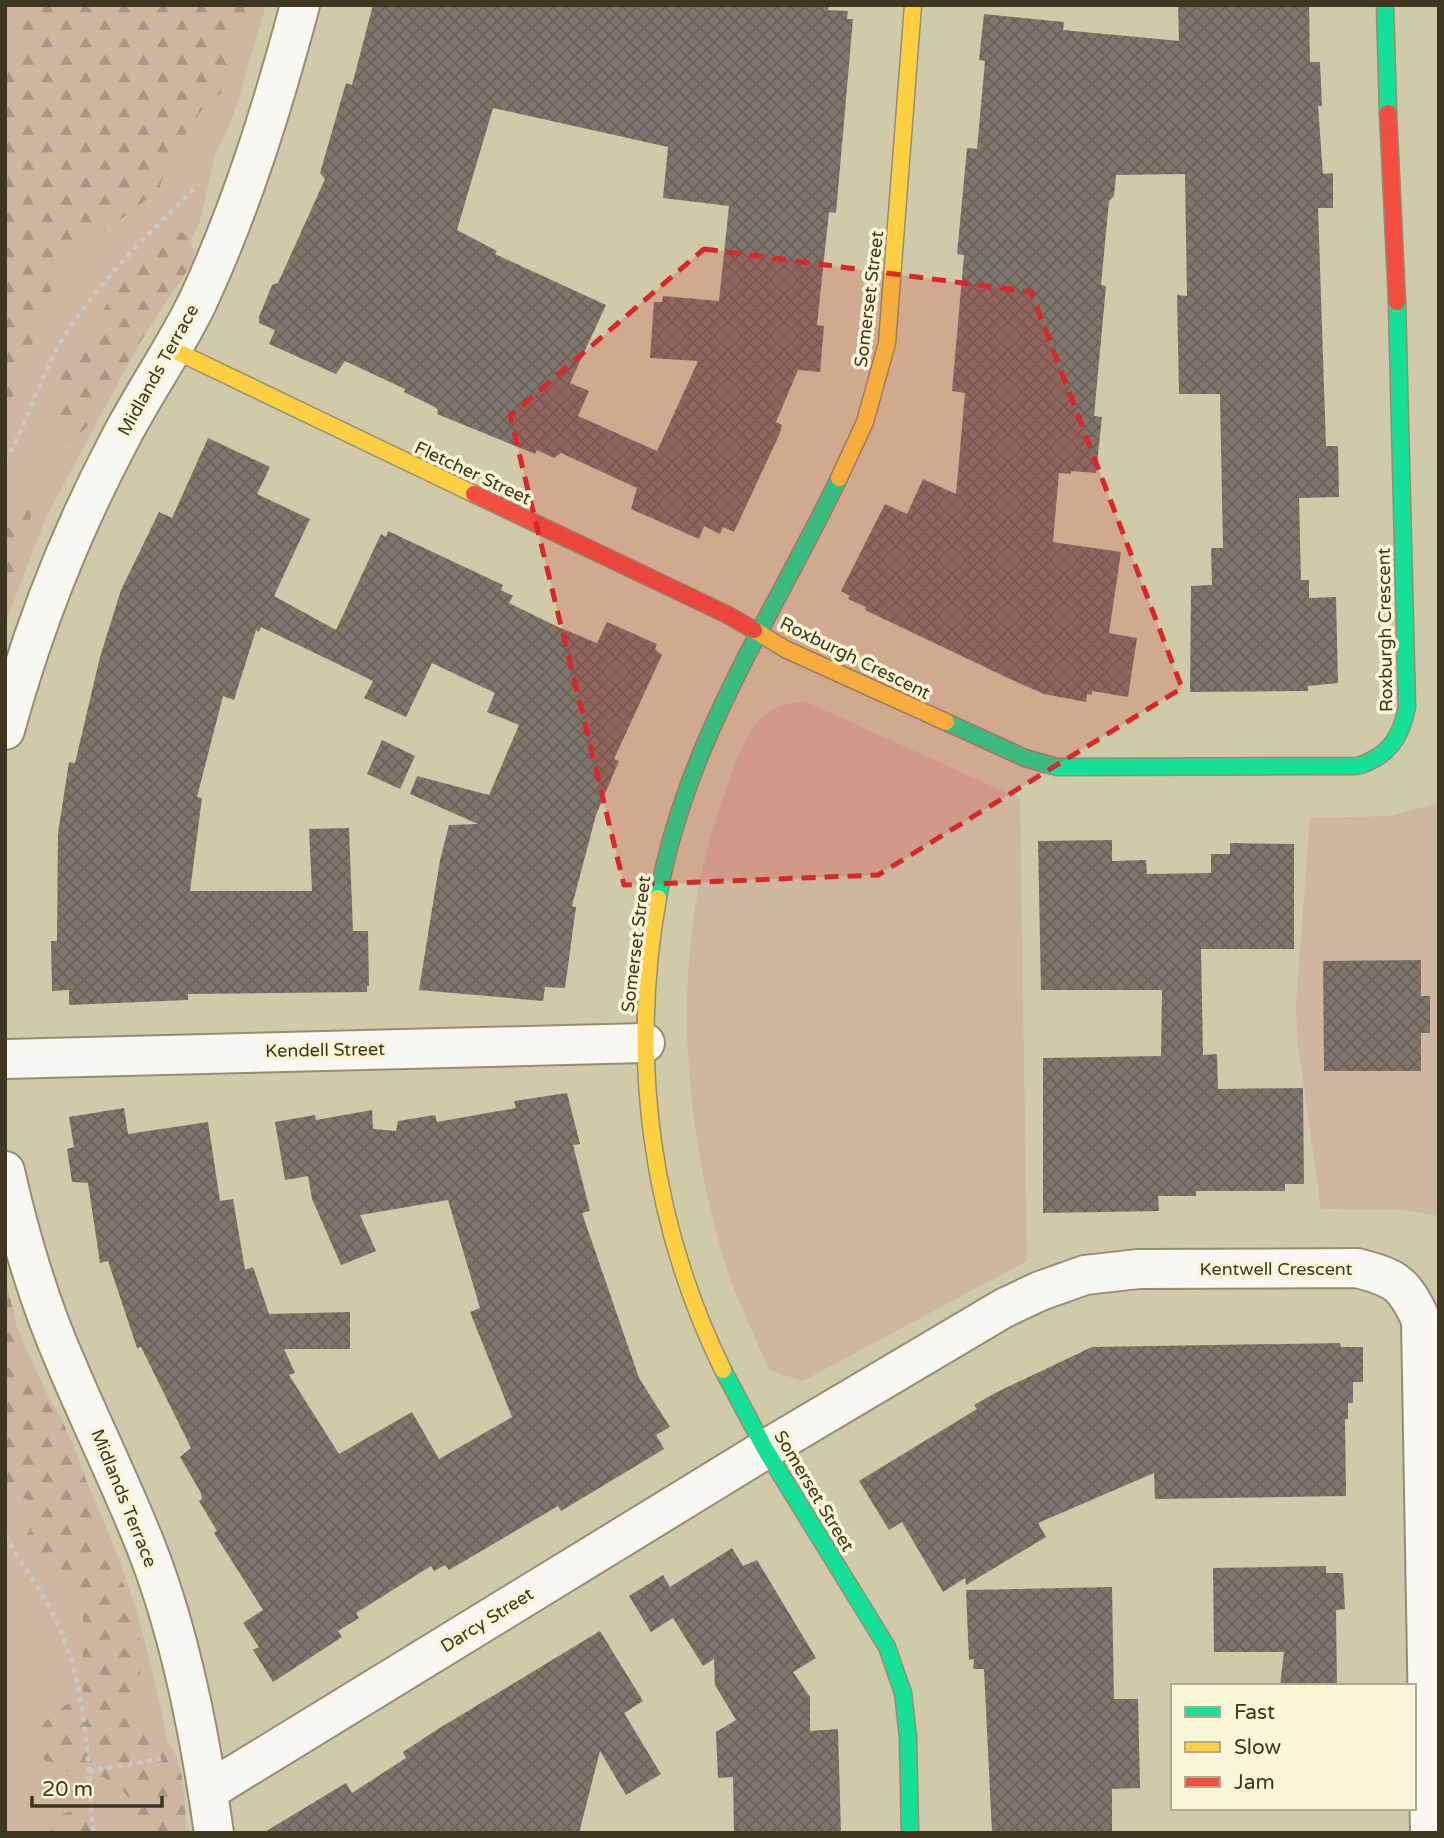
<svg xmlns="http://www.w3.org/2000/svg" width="1444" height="1838" viewBox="0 0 1444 1838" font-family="'Varela Round',sans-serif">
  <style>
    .green { fill: #cfb6a1 }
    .forest { fill: url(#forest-firs) }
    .building { fill: url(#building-cross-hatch); fill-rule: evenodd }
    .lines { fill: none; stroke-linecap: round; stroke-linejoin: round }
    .street-casing { stroke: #928d73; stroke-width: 42 }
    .fast-casing { stroke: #928d73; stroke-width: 19 }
    .slow-casing { stroke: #928d73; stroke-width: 19 }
    .jam-casing { stroke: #928d73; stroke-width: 19 }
    .path { stroke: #cccac0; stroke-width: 4.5; stroke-dasharray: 5 5; stroke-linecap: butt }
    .street { stroke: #f8f7f2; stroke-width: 38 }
    .fast { stroke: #16e098; stroke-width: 16 }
    .slow { stroke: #ffcf43; stroke-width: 16 }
    .jam { stroke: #f24e42; stroke-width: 16 }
    .marked { fill: #d62828; fill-opacity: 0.2; stroke: #d62828; stroke-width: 5; stroke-dasharray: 14 9; stroke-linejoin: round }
    .labels { text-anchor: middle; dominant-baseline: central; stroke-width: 7; stroke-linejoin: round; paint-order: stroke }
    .street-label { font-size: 18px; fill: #3c371e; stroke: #fbf5d7 }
  </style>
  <defs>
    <pattern id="forest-firs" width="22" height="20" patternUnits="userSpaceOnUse" patternTransform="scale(1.75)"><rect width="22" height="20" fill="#cfb6a1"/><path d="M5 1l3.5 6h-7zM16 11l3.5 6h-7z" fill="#a99583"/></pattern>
    <pattern id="building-cross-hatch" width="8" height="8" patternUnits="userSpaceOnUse" patternTransform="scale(1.75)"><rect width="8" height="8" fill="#80756d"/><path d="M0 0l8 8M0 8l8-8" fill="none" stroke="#6a6159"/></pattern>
  </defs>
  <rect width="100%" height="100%" fill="#d0caa9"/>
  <path class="green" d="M5,5H266L239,97L228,129L215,155L200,221L163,300L46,517L5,624Z
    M804,701L1020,799L1027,1261L803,1381L769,1370C754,1333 734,1295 723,1256C680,1107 670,943 724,795C734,768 747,718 778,707C785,704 795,703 804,701Z
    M1439,803V1216L1404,1210L1321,1209L1297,1037L1296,1004L1310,818L1390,816Z
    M5,1299C45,1396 95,1488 129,1588C155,1667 170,1751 184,1833H5Z"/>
  <path class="forest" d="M30,5H248L234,42L222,93L207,102L168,160L159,190L60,265L15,393L5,408V58L16,50Z
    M180,232L188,235L194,251L193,262L134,351L96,418L76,437L69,441H59C51,415 50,394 63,369L143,251L149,245Z
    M20,498L33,509L5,606V511Z
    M5,1277L16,1322L15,1362L24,1376L46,1393L62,1420L77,1454L99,1518L100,1541L129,1595L141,1645L140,1676L132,1698C142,1719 161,1731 173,1750C184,1767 187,1813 185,1833H136L130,1799L119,1787L104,1777L70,1773L39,1757C31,1720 57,1713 83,1693V1604L23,1546L35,1514L25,1498L5,1500Z
    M77,1809L108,1833H49L60,1815Z"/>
  <path class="building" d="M373,5H829L828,10L848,11L847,19H853L836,213L829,212L817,325L824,326L820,372L798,370L776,422L782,425L780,433L734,532L723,527L720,534L704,526L699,539L631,509L637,488L561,453L554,458L537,450L535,454L437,414L438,410L435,407L404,392L405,389L345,361L336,374L269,344L275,330L259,323V317L272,285L278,283L325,179L320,173L346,83L352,85ZM493,108L668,147L663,198L729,206L719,301L663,296L662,302H654L650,358L698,361L657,451L578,416L589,391L570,383L606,305L495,254L497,251L457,230Z
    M1178,5H1309L1310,62H1320L1322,106H1318L1323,174L1333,173V208H1318L1326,446H1338L1339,497L1299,498L1301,580H1309V598L1336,597L1338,683L1308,686V691L1190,692L1191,586L1212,585L1211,548H1223L1220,394H1179L1177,295L1187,296L1185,174L1116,175L1114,196L1109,201L1101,285L1106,286L1094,416L1102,417L1096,473L1071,471V474L1059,473L1053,542L1121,552L1109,633L1137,638L1128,697L1092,691V695L1087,694L1086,702L1044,694L1010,679L865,610L866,607L848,599L850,596L841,591L885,504L907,514L923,479L956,494L965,393L952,391L964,255L957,254L967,148L977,149L985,61L979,60L984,14L1064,22L1063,30L1179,41Z
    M208,438L270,467L257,494L310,519L274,596L336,630L381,534L386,537L388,531L503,585L501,590L513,596L509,603L558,627L597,643L607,622L657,644L655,649L662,655L614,759L619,761L596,815L572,906L576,907L565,988L545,987L543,1001L419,990L440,860L449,825L478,824L410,794L417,776L489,795L519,725L487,712L495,693L432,663L406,717L364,698L373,681L261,627L259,632L256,630L234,700L223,696L197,797L202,798L190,891H312L309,829L349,828L353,931H368L369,986H367V992L188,994V1000L69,1005V990L52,991L51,941H57L58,833L69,762L75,763L100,657L121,590L159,512L172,518Z
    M382,740L415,756L400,789L367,774Z
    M1112,840V861L1146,860L1147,874L1211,873V854H1230V843L1294,844V949H1201L1203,1055L1217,1054L1218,1089L1303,1088L1304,1184H1285V1191H1196V1196H1158L1159,1211L1043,1213V1058L1161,1056L1162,990H1041L1038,841Z
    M1421,960V996H1430V1033H1421V1071H1324L1323,961Z
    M567,1093L580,1144L573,1145L590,1211L582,1213L639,1378L670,1427L656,1435L664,1449L561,1511L558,1506L449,1570L445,1565L434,1571L431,1566L356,1613L359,1618L338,1631L342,1637L273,1682L253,1650L259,1647L243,1623L263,1610L214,1533L217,1531L199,1501L202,1499L201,1493L180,1457L191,1448L141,1347L137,1348L108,1261L100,1263L88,1183L72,1182L67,1149L74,1147L69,1117L124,1108L128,1134L208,1122L220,1201L233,1199L245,1270L253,1267L269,1314L350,1312V1349H284L295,1373L289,1375L339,1454L412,1412L439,1459L512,1417L470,1312L480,1308L448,1200L360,1215L376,1251L341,1265L312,1199L308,1176L285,1180L275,1122L315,1115L316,1120L372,1110L373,1129L396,1131L398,1121L435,1115L437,1122L516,1108L514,1101Z
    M1340,1343L1341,1347H1363V1382H1353V1403H1348V1419H1345L1346,1496L1155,1499L1154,1473L1038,1523L1046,1537L966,1585L965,1578L943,1592L902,1522L889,1530L859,1481L977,1409L974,1405L995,1393L1092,1347Z
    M732,1548L743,1566L757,1560L816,1658L793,1672L810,1697V1731L838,1729L841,1833H734L733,1777L718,1778L716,1732L736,1720L715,1685L714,1659L703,1666L673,1618L651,1632L629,1596L663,1575L670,1587Z
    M1326,1566V1573H1343L1345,1609L1336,1610L1337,1686H1280L1284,1652H1214L1213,1568Z
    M1112,1587L1114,1699H1138L1140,1788L1112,1789V1833H992L984,1669H973L974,1659L969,1660L966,1590Z
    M600,1631L643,1701L624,1713L661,1774L626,1795L600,1751L579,1833H263L346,1783L352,1793L406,1758L403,1752L438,1729Z"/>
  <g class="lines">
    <defs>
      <path id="street" d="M5,730C33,628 70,533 120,439C144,392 175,349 198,301C242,206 273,106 300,5
        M5,1059L645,1043
        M5,1171C20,1238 40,1305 68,1368C93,1427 121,1484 145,1544C181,1635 200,1736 214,1833
        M208,1791L766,1449L1004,1308L1040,1291L1085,1275L1138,1269L1357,1268C1396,1278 1404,1283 1421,1320L1430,1833"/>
      <path id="fast" d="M1385,5L1388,113
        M946,722L1025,758L1057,767L1357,766C1388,757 1401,738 1407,707L1397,302
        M658,898C685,742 772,618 839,478
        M723,1370L765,1449L887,1647L903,1693L908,1737L910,1833"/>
      <path id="slow" d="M174,350L474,494
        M839,478L865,422L887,343L913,5
        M754,630L785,649L946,722
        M658,898C629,1059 651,1223 723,1370"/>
      <path id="jam" d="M1388,113L1397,302
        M474,494L726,614L754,630"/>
    </defs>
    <use href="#street" class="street-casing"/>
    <use href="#fast" class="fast-casing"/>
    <use href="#slow" class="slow-casing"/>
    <use href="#jam" class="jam-casing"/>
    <path class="path" d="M5,461C28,423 38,379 62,340C98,282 150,232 199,184
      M5,1535C22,1565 43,1591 57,1622C87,1687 88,1763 93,1833
      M88,1771L161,1759"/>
    <use href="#street" class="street"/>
    <use href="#fast" class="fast"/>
    <use href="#slow" class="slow"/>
    <use href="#jam" class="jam"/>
  </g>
  <path class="marked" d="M704,249L1031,292L1182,688L878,875L624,885L510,416Z"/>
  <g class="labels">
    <g class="street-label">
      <text transform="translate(869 299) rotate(-83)">Somerset Street</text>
      <text transform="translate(158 370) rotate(-61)">Midlands Terrace</text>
      <text transform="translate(473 473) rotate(25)">Fletcher Street</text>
      <text transform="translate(1385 630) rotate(-91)">Roxburgh Crescent</text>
      <text transform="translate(855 658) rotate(26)">Roxburgh Crescent</text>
      <text transform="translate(636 944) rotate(-83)">Somerset Street</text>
      <text transform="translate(325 1050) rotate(-1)">Kendell Street</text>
      <text x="1276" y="1269">Kentwell Crescent</text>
      <text transform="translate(814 1491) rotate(59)">Somerset Street</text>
      <text transform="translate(124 1498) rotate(68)">Midlands Terrace</text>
      <text transform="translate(487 1620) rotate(-32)">Darcy Street</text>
    </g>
  </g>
  <rect width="1444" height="1838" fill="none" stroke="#3c371e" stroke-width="14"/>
  <rect x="1171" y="1684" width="245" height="126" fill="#fbf5d7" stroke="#afa98d" stroke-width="2"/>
  <rect x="1185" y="1707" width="35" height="10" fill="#16e098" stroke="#afa98d" stroke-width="2"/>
  <text x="1234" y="1719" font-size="21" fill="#3c371e">Fast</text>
  <rect x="1185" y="1742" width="35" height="10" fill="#ffcf43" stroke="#afa98d" stroke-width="2"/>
  <text x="1234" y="1754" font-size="21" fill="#3c371e">Slow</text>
  <rect x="1185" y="1777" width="35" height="10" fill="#f24e42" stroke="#afa98d" stroke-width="2"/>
  <text x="1234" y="1789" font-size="21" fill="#3c371e">Jam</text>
  <path d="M32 1796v10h130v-10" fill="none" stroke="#3c371e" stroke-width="3.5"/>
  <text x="42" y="1796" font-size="21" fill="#3c371e" stroke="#fbf5d7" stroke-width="5" paint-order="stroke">20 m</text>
</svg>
